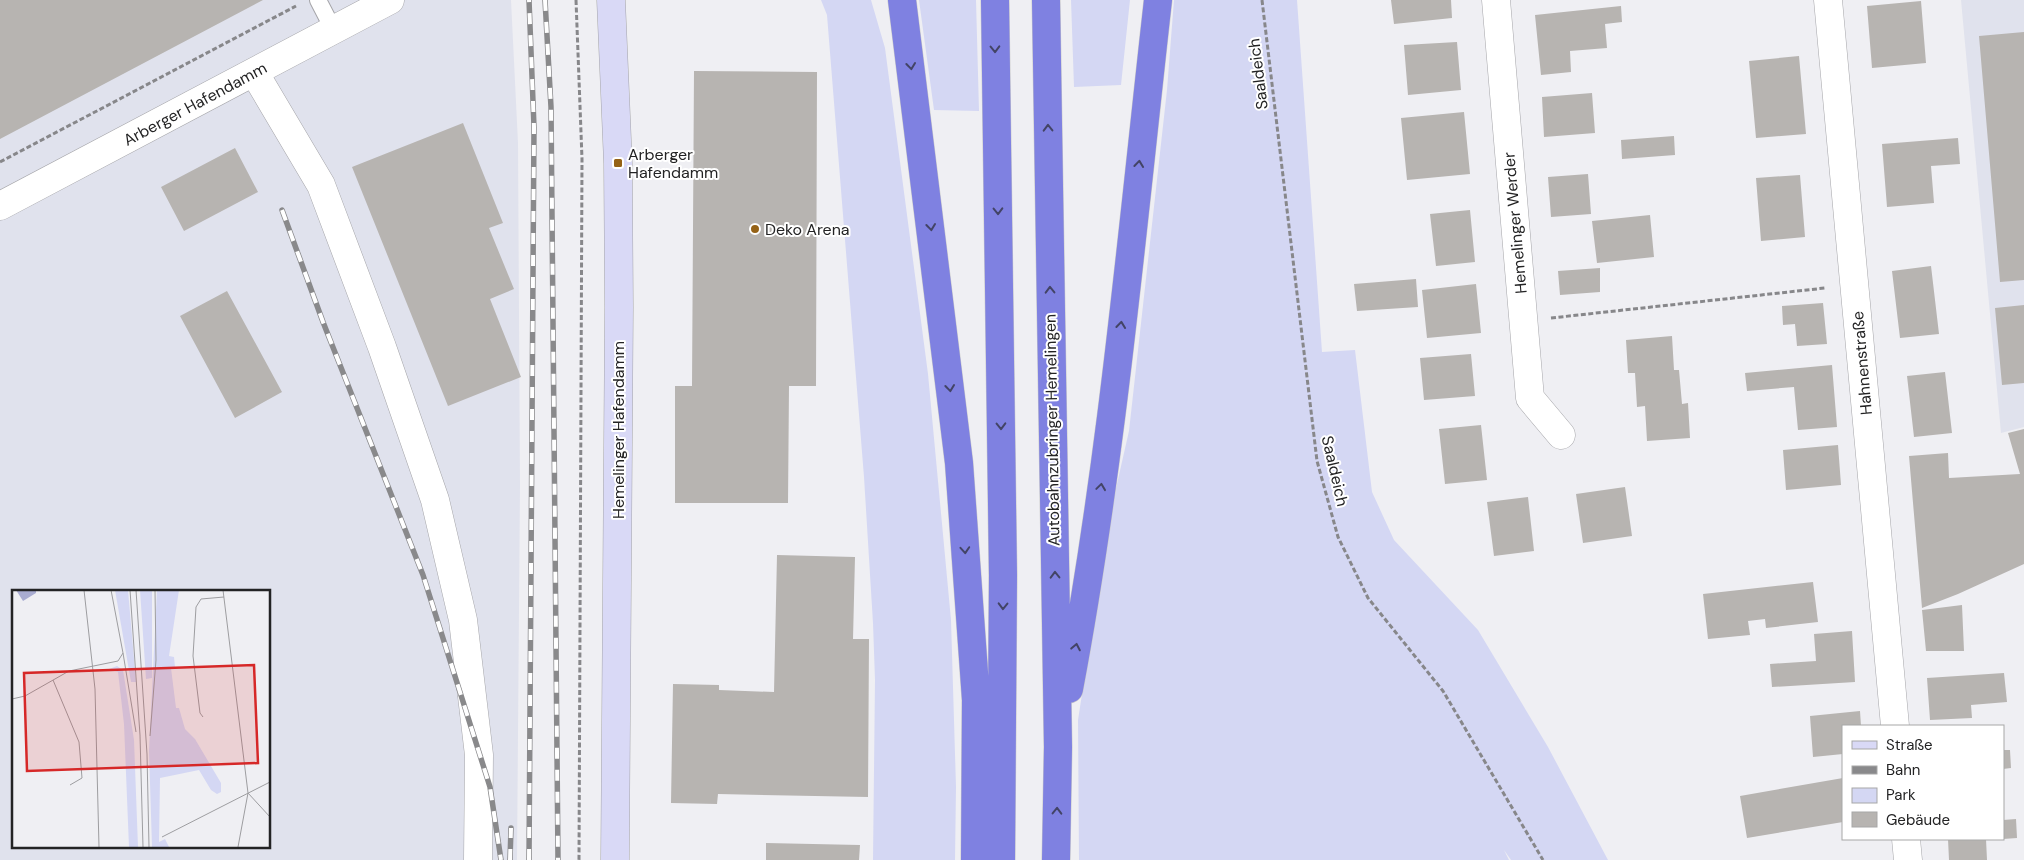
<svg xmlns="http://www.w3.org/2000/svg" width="2024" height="860" viewBox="0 0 2024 860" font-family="'DM Sans',sans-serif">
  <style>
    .built { fill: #e0e2ed; fill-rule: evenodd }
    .green { fill: #d4d7f3 }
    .building { fill: #b7b4b1 }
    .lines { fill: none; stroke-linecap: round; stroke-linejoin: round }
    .lane-casing { stroke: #a5a5a9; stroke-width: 18 }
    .street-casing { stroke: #a5a5a9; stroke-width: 29 }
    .secondary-casing { stroke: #a5a5a9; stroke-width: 29 }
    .highway-casing { stroke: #cacaca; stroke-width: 29 }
    .path { stroke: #87878a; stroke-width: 3; stroke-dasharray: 5 2.5; stroke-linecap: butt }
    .lane { stroke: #fff; stroke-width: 16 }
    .street { stroke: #fff; stroke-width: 28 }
    .secondary { stroke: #d9d9f6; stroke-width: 28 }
    .highway { stroke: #7f81e1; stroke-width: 28 }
    .rail-casing { stroke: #89898b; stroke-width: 5.5 }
    .rail { stroke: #fff; stroke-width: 4; stroke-dasharray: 11; stroke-linecap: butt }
    .oneway { stroke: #434466 }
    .poi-dot { fill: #956216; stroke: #fff; stroke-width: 2 }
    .labels { text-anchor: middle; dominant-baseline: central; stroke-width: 4; stroke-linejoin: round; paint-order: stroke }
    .street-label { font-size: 16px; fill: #232324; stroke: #fff }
    .poi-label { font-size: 16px; fill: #232324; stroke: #fff; text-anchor: start }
    .inset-road { fill: none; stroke: #9d9da0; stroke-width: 1 }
    .view { fill: #d62828; fill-opacity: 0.15; stroke: #d62828; stroke-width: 2.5 }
    .inset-edge { fill: none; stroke: #232324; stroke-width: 2.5 }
  </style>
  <rect width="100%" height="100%" fill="#efeff3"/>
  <path class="built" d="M0,0H511L518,143L520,485L517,860H0ZM14,591H269V846H14Z
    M1961,0H2024V427L2001,433Z"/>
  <path class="green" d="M821,0H871L885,48L928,374L951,620L956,787L955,860H873L875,680L873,623L864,477L827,15Z
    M919,0H976L979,111L934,110Z
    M1071,0H1130L1121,85L1074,87Z
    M1174,0H1297L1322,352L1355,350L1372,492L1394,540L1478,630L1548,747L1608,860H1511L1504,850L1509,860H1079L1078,720L1109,519L1129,431L1167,90Z"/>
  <path class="building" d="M0,0H263L0,139Z
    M1391,0H1451L1452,18L1394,24Z
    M1921,1L1926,63L1872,68L1867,6Z
    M1621,6L1622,22L1605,24L1607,48L1570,51L1571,72L1541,75L1535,15Z
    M2024,32V280L2000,282L1979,36Z
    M1457,42L1461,90L1408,95L1404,45Z
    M1799,56L1806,134L1756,138L1749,61Z
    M694,71L817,72L816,386H789L788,503H675V386H692Z
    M1592,93L1595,133L1544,137L1542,97Z
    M1464,112L1470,174L1407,180L1401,118Z
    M463,123L503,223L489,228L514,289L490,299L521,377L448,406L352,167Z
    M1674,136L1675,155L1622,159L1621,140Z
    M1958,138L1960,164L1931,166L1934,203L1887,207L1882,144Z
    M235,148L258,192L184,231L161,187Z
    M1588,174L1591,214L1551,217L1548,177Z
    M1800,175L1805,237L1761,241L1756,178Z
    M1470,210L1475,262L1436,266L1430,214Z
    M1650,215L1654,257L1597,263L1592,221Z
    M1931,266L1939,334L1900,338L1892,271Z
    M1600,268V292L1560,295L1558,271Z
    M1416,279L1418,307L1357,311L1354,284Z
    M1476,284L1481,333L1427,338L1422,290Z
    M227,291L282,392L235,418L180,316Z
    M1823,303L1827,344L1797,346L1795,324L1783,325L1782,306Z
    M2024,305V383L2002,385L1995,308Z
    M1672,336L1674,370H1679L1682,404L1688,403L1690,438L1647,441L1645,406L1637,407L1635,373H1628L1626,340Z
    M1471,354L1475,396L1424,400L1420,358Z
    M1832,365L1837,427L1798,430L1794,387L1747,391L1745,373Z
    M1945,372L1952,433L1914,437L1907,376Z
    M1481,425L1487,480L1445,484L1439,429Z
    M2024,429V564L1958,594L1922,608L1909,456L1948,453L1949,478L2020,474L2008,433Z
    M1838,445L1841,485L1786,490L1783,450Z
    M1625,487L1632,536L1583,543L1576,494Z
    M1528,497L1534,551L1494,556L1487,502Z
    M777,555L855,557L853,639H869L868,797L718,794L717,804L671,803L673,684L719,685V690L774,692Z
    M1813,582L1818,622L1766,628L1765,619L1748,621L1750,635L1708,639L1703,594Z
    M1962,605L1964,651H1926L1922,610Z
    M1852,631L1855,682L1772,687L1770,664L1816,661L1814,634Z
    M2004,673L2007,702L1971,705L1972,718L1930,720L1927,678Z
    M1860,711L1861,726H1843V754L1813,757L1810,716Z
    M2003,750H2010L2011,768L2003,769Z
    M1843,778V822L1747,838L1740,796Z
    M2016,819L2017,838L2003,839V820Z
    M1948,839H1986L1987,860H1949Z
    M766,843L860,845L859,860H766Z"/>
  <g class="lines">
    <defs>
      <path id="lane" d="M318,0L333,29"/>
      <path id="street" d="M1496,0L1530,398L1561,435
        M1828,0L1895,726
        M254,72L321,185L382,347L435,500L463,620L479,755L478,860
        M0,206L390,0
        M1906,839L1908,860"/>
      <path id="secondary" d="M611,0L618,163L619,307L615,860"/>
      <path id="highway" d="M902,0L959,463L976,700L975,860
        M995,0L1003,575L1001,860
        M1046,0L1058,747L1056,860
        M1069,689C1112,461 1132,230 1158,0"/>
    </defs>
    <use href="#lane" class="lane-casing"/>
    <use href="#street" class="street-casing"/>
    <use href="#secondary" class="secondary-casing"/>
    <use href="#highway" class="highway-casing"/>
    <path class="path" d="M576,0L582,159L579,860
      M1262,0L1317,461L1338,537L1368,598L1443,691L1543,860
      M0,162L296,6
      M1551,318L1825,288"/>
    <use href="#lane" class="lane"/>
    <use href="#street" class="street"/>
    <use href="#secondary" class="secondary"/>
    <use href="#highway" class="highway"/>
    <defs>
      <path id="rail" d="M545,0L551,107L558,860
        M282,210L323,322L423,575L490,787L501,860
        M510,860L511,828
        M529,860L534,127L529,0"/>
    </defs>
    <use href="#rail" class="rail-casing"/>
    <use href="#rail" class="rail"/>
  </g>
  <defs><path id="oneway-chevron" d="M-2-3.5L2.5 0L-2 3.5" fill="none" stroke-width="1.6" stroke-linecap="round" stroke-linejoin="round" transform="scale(1.25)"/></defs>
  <g class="oneway">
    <use href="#oneway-chevron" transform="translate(995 49) rotate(89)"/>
    <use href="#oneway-chevron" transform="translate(911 66) rotate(83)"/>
    <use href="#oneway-chevron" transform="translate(1048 128) rotate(-91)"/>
    <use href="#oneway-chevron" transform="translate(1139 164) rotate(-84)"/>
    <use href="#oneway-chevron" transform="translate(998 211) rotate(89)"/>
    <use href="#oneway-chevron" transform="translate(931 227) rotate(83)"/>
    <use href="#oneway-chevron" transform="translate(1050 290) rotate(-91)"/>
    <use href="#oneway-chevron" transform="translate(1121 325) rotate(-84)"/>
    <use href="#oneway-chevron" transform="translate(950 388) rotate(83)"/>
    <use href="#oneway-chevron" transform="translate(1001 426) rotate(89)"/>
    <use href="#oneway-chevron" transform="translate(1101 487) rotate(-82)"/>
    <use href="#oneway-chevron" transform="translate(965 550) rotate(86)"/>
    <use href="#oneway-chevron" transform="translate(1055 575) rotate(-91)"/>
    <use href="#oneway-chevron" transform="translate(1003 606) rotate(91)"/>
    <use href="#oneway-chevron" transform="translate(1076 647) rotate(-79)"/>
    <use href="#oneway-chevron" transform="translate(1057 811) rotate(-89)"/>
  </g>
  <g class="poi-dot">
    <rect x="613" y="158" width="10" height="10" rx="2.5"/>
    <circle cx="755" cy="229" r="5"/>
  </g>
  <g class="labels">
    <g class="street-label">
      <text transform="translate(1258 74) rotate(-97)">Saaldeich</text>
      <text transform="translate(195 104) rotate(-28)">Arberger Hafendamm</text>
      <text transform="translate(1515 223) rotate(-95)">Hemelinger Werder</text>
      <text transform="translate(1862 363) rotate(-95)">Hahnenstraße</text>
      <text transform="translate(618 430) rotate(-90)">Hemelinger Hafendamm</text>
      <text transform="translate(1052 430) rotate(-91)">Autobahnzubringer Hemelingen</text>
      <text transform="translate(1335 471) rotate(77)">Saaldeich</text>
    </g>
    <g class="poi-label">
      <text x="628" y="154">Arberger<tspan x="628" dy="18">Hafendamm</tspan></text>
      <text x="765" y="229">Deko Arena</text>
    </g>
  </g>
  <g transform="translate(12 590)">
    <rect width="258" height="258" fill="#efeff3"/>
    <path d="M103,0H116L124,92H119ZM128,0H140V88L134,89ZM145,0H167L157,66L162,67L163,77L159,78L164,118H167L173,139L183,149L209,193V202L205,204L199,200L187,180L148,188L147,252L153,249L157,257H140L137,161ZM105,76L111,80L122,150L126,257H117L112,134L106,82L97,79Z" fill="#d4d7f3"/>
    <path d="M4,0H24V3L11,11Z" fill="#a9acd1"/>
    <path class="inset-road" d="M72,0L83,99L87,257M118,0L128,145L131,257M124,0L135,164L137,257M211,0L236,203L226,257M111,63L124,142M41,90L67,152L70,188L58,195M0,109L13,106L57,81L106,71L111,63L99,0M191,127L188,123L181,66L184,17L189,9L212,7M138,146L144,70L143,0M236,203L258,227M150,247L258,192"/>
    <path class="view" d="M242,75L246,173L15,181L12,83Z"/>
    <rect width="258" height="258" class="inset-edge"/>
  </g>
  <rect x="1842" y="725" width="162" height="115" fill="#ffffff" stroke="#a7a7a7"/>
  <rect x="1852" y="741" width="25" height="8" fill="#d9d9f6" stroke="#a7a7a7"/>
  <text x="1886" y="750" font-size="15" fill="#232324">Straße</text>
  <rect x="1852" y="766" width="25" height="8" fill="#89898b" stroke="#a7a7a7"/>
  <text x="1886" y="775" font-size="15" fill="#232324">Bahn</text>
  <rect x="1852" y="788" width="25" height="15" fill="#d4d7f3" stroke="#a7a7a7"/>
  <text x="1886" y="800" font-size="15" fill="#232324">Park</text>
  <rect x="1852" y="812" width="25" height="15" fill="#b7b4b1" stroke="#a7a7a7"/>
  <text x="1886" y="825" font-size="15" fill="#232324">Gebäude</text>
</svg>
